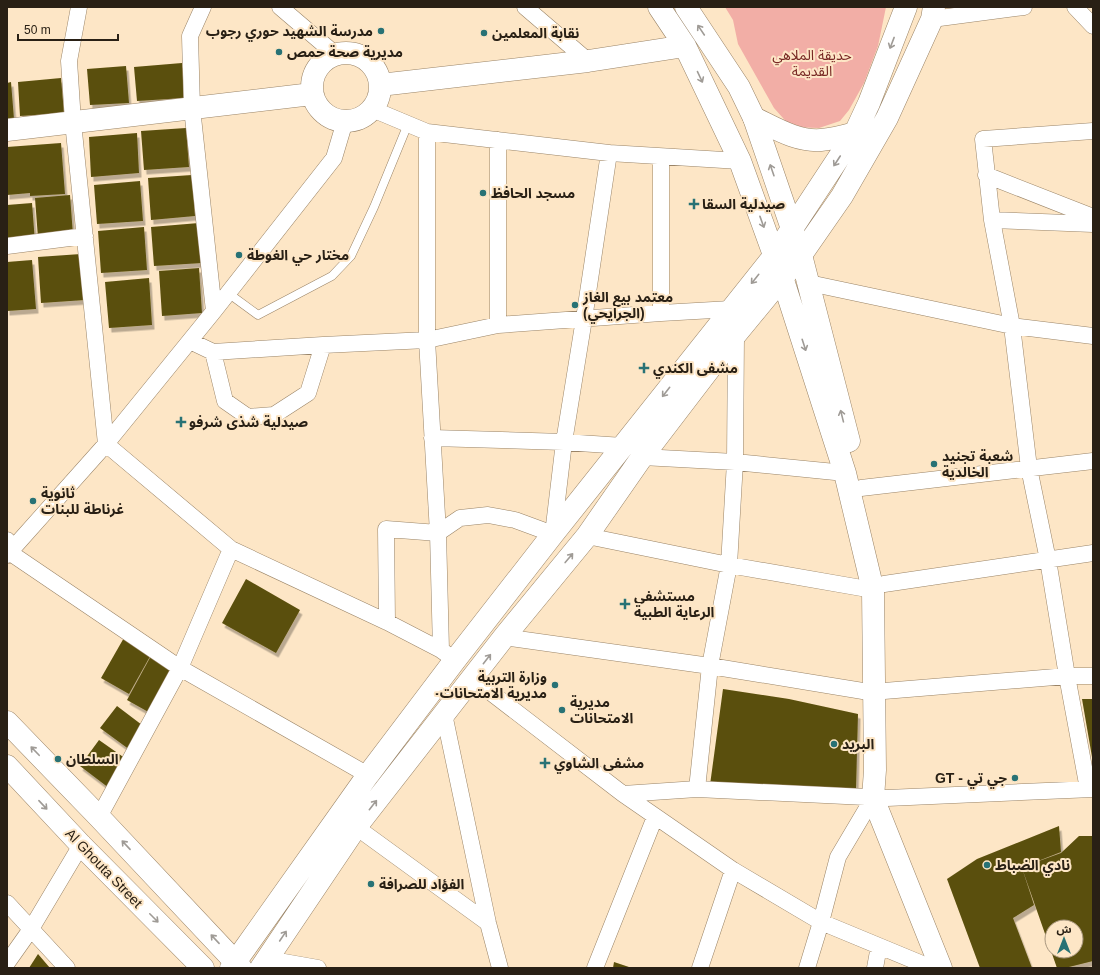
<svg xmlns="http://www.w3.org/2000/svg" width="1100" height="975" viewBox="0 0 1100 975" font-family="Arial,'Noto Sans Arabic',sans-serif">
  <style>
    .green { fill: #f2aea6 }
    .building { fill: #5a4f0b; fill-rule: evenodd; filter: url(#shadow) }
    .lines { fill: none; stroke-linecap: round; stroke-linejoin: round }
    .service-casing { stroke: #9a8467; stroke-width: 9 }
    .minor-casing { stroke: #9a8467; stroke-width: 17 }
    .secondary-casing { stroke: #9a8467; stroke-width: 23 }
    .primary-casing { stroke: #9a8467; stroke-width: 23 }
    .service { stroke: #fff; stroke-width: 8 }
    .minor { stroke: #fff; stroke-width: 16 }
    .secondary { stroke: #fff; stroke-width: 22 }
    .primary { stroke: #fff; stroke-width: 22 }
    .oneway { stroke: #9f9b96 }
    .poi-dot { fill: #287275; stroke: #fde6c6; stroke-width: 1.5 }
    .labels { text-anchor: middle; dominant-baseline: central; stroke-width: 4; stroke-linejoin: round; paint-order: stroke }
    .poi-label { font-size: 14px; font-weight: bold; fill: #292015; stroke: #fde6c6; text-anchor: start }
    .park-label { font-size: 14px; fill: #782824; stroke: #fde6c6 }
    .street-label { font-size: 14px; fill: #292015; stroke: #fde6c6 }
  </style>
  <defs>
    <filter id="shadow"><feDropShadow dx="2.5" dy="4.5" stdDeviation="0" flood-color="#0004"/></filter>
  </defs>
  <rect width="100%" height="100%" fill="#fde6c6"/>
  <path class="green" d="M725,7H886L878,46L864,83L849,110L840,121L819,128L791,127L774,108L738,44L733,20Z"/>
  <path class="building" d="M182,63L184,98L137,101L134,67Z
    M126,66L129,103L90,105L87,69Z
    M61,78L64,113L20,116L18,82Z
    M11,82L14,119L7,120V83Z
    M186,128L189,167L144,170L141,131Z
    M137,133L139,173L91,177L89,137Z
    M61,143L65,194L30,196V193L7,195V147Z
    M192,175L195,216L151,220L148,178Z
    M140,181L143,221L97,224L94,185Z
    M70,195L73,235L38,238L35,198Z
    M32,203L35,242L7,244V205Z
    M199,223L202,263L154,266L151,227Z
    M144,227L147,270L101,273L98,231Z
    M81,254L85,300L41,303L38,257Z
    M32,260L36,309L7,311V262Z
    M199,268L202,313L162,316L159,271Z
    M149,278L152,325L109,328L105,282Z
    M246,579L300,610L276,653L222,623Z
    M125,636L153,651L129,694L101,678Z
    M152,654L178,669L152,714L127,700Z
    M723,689L789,699L858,714L856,790L710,785Z
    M1082,699H1093V757H1092Z
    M117,706L146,728L130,750L100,728Z
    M99,740L129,761L109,788L80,766Z
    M1059,826L1061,852L1028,865L1061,853L1079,836H1093V961L1065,968H1057L1022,868L1034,905L1013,918L1032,968H980L947,879L977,859ZM1052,927H1076V951H1052Z
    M38,954L50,968H29Z
    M614,962L632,968H613Z"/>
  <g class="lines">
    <defs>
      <path id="service" d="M228,293L258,315L332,276L351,256L374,207L408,124"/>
      <path id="minor" d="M79,7L69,61L73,122L106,444L214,311L334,158L345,121
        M203,7L190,36L192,108L214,311
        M280,7L335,54
        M525,7L588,61
        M1075,7L1093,26
        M932,19L1024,7
        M372,109L427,132L609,153L740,161
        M427,132V340L438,533L441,650
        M498,140V325
        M986,175L1093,217
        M992,220L1093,224
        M7,246L85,236
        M809,283L1012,326L1093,336
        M661,313V157
        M190,341L213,352L323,345L427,340L498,325L661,313L731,309
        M213,352L225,401L248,417L274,415L308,393L323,345
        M432,438L564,442L623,446
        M642,457L735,462L845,473
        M861,488L1093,461
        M587,536L729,565L873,590
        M7,540L9,552L180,668L368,775
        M7,555L106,444L231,549
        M884,584L1093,553
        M387,622L386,529L438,533L460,518L488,515L515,520L553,534L564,442L584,319L609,153
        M504,637L710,666L875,693
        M472,678L623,794L697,789L887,798L1093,789
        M884,691L1067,676H1093
        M444,714L488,923L500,968
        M697,789L710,666L729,565L735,462L736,334
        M1088,789L1067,676L1048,560L1029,468L1012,326L992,220L983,139L1093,131
        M623,794L733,870L821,922L932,968
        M99,817L180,668L231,549L387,622L441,650L455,660
        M356,827L488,923
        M7,903L67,968
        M267,959L318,968
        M7,963L31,929L81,845
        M595,968L655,817
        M700,968L733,870
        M807,968L821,922L838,857L873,798
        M875,968L879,946"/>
      <path id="secondary" d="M659,7L685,46L740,161L782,277L845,473L873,590L875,770L873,798L941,968
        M686,7L739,87L754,118L801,255L849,441
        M312 87a34 34 0 1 1 68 0a34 34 0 1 1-68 0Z
        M380,85L588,61L685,46
        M7,130L312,94"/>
      <path id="primary" d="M754,118C775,128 797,142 821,140C832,139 844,136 855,133
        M7,722L99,817L241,968
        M7,766L81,845L203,968
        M231,968L368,775L455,660L553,534L774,256L855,133L869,103L906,7
        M261,968L356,827L504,637L587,536L642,457L736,334L801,255L842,196L887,118L932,19L934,7"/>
    </defs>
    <use href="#service" class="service-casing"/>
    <use href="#minor" class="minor-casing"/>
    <use href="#secondary" class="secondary-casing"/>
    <use href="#primary" class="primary-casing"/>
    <use href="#service" class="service"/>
    <use href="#minor" class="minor"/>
    <use href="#secondary" class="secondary"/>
    <use href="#primary" class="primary"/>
  </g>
  <defs><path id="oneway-shaft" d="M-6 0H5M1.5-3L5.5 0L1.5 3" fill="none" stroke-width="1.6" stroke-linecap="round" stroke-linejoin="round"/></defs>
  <g class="oneway">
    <use href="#oneway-shaft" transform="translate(701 30) rotate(-124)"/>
    <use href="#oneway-shaft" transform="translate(892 43) rotate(111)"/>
    <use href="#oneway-shaft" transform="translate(700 77) rotate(65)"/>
    <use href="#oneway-shaft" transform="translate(837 161) rotate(123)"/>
    <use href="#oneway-shaft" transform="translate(772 170) rotate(-109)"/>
    <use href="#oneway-shaft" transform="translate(762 222) rotate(70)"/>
    <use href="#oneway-shaft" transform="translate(755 279) rotate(129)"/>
    <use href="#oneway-shaft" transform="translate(804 345) rotate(72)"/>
    <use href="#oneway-shaft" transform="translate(666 392) rotate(128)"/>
    <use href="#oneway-shaft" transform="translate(842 416) rotate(-104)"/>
    <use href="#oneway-shaft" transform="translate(569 558) rotate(-50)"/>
    <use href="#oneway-shaft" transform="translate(487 659) rotate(-52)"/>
    <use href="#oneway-shaft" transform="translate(35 751) rotate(-134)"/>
    <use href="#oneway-shaft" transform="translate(43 805) rotate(47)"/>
    <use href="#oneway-shaft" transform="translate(373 805) rotate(-52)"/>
    <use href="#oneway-shaft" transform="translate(126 845) rotate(-133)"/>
    <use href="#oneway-shaft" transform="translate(154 918) rotate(45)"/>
    <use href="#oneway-shaft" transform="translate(283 936) rotate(-56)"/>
    <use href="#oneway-shaft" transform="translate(215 939) rotate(-133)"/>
  </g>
  <g class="poi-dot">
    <circle cx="381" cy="31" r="4"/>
    <circle cx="484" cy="33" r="4"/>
    <circle cx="279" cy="52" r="4"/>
    <circle cx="483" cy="193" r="4"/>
    <path d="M692 198h4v4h4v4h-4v4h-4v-4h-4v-4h4z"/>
    <circle cx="239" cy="255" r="4"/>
    <circle cx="575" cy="305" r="4"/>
    <path d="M642 362h4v4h4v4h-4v4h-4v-4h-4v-4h4z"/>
    <path d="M179 416h4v4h4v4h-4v4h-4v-4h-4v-4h4z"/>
    <circle cx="934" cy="464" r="4"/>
    <circle cx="33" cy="501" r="4"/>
    <path d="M623 598h4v4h4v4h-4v4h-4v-4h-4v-4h4z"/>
    <circle cx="555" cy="685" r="4"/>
    <circle cx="562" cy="710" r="4"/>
    <circle cx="834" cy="744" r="4"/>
    <circle cx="58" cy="759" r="4"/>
    <path d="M543 757h4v4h4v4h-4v4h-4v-4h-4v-4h4z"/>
    <circle cx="1015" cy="778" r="4"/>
    <circle cx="987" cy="865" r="4"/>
    <circle cx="371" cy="884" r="4"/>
  </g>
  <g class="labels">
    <g class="poi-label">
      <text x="373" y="31" text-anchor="end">مدرسة الشهيد حوري رجوب</text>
      <text x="492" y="33">نقابة المعلمين</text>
      <text x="287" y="52">مديرية صحة حمص</text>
      <text x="491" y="193">مسجد الحافظ</text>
      <text x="702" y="204">صيدلية السقا</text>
      <text x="247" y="255">مختار حي الغوطة</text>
      <text x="583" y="297">معتمد بيع الغاز<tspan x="583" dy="16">(الجرايحي)</tspan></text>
      <text x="653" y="368">مشفى الكندي</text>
      <text x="189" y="422">صيدلية شذى شرفو</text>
      <text x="942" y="456">شعبة تجنيد<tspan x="942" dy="16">الخالدية</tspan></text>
      <text x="41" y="493">ثانوية<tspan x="41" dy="16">غرناطة للبنات</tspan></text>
      <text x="634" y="596">مستشفى<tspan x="634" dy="16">الرعاية الطبية</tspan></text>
      <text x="547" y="677" text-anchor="end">وزارة التربية<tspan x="547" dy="16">-مديرية الامتحانات</tspan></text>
      <text x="570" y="702">مديرية<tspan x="570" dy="16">الامتحانات</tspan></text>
      <text x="842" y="744">البريد</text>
      <text x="66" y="759">السلطان</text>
      <text x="554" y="763">مشفى الشاوي</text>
      <text x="1007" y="778" text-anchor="end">GT - جي تي</text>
      <text x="995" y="865">نادي الضباط</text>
      <text x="379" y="884">الفؤاد للصرافة</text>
    </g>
    <g class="park-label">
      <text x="812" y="55">حديقة الملاهي<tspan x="812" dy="16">القديمة</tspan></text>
    </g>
    <g class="street-label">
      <text transform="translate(104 868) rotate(46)">Al Ghouta Street</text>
    </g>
  </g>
  <rect width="1100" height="975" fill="none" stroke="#292015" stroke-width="16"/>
  <g transform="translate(1064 939)"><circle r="19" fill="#fde6c6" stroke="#a8977f"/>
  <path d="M0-3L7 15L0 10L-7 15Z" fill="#287275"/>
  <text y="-6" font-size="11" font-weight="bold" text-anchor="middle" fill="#292015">ش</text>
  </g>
  <path d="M18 34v6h100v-6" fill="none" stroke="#292015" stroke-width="2"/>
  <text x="24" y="34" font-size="12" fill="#292015" stroke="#fde6c6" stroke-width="3" paint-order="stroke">50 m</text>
</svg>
